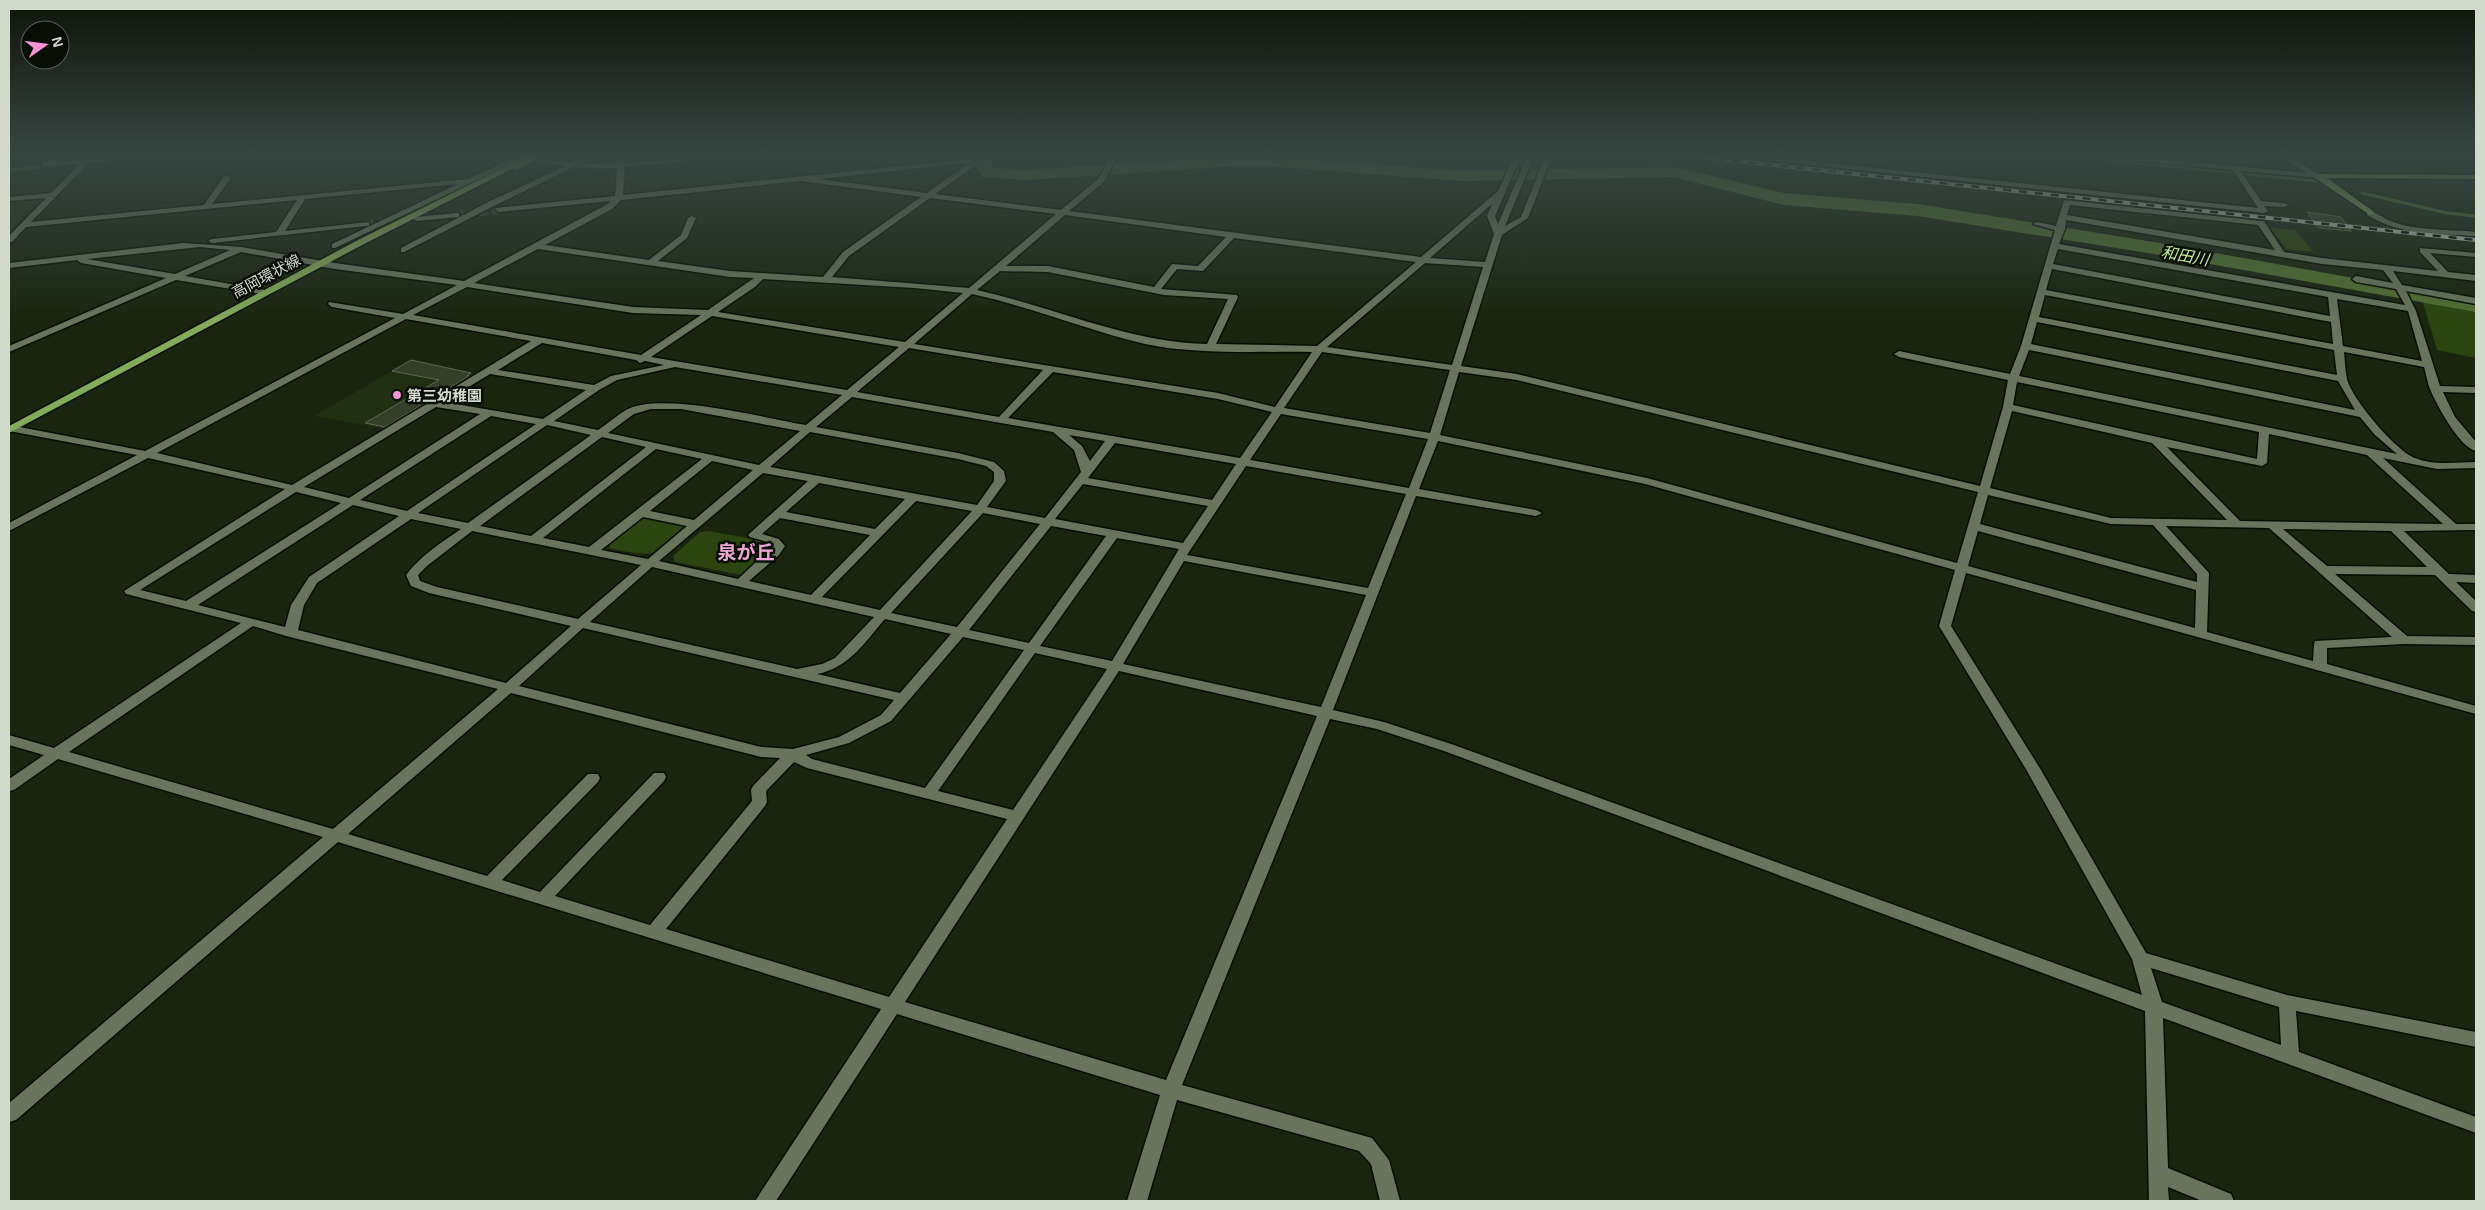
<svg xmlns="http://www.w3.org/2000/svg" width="2485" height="1210" viewBox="0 0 2485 1210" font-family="Arial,'Noto Sans JP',sans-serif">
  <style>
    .built { fill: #212f13 }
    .green { fill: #2c440f }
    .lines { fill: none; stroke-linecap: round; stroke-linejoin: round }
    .stream { stroke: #516f31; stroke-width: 3 }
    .river { fill: #516f31; fill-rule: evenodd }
    .building { fill: #333f28; stroke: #5c6950 }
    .minor-tunnel { stroke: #36402c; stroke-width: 8; stroke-dasharray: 8 4; stroke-linecap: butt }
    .minor-casing { stroke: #050e00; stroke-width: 3 }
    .major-casing { stroke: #050e00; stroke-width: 3 }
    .minor { fill: #68755c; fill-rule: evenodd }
    .major { fill: #84aa5c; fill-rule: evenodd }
    .rail-casing { stroke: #bbc4b5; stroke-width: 4 }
    .rail { stroke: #080d05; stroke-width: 2.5; stroke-dasharray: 8; stroke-linecap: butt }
    .major-bridge-casing { stroke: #050e00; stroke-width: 10; stroke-linecap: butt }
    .major-bridge { stroke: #84aa5c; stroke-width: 8 }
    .poi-dot { fill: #f491d3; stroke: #080d05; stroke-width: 2 }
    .labels { text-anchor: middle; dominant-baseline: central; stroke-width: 5; stroke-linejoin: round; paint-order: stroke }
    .far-street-label { font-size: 15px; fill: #d2dacc; stroke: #080d05 }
    .far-poi-label { font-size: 15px; font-weight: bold; fill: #d2dacc; stroke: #080d05; text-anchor: start }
    .far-water-label { font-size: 16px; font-style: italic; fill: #c0ed94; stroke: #080d05 }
    .neighbourhood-label { font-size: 19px; font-weight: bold; fill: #eda7d4; stroke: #080d05 }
  </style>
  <rect width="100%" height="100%" fill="#1a2510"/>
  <path class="built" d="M42,198L15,226L9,233V202Z
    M411,360L478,374L387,429L314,416Z"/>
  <path class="green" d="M2270,228L2296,230L2313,252L2287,249Z
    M2422,299L2476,309V358L2437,350Z
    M650,517L687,525C653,556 657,559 610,548V542L640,519Z
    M709,531L773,543L775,545L741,575L675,562L673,556L700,532Z"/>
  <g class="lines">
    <path class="stream" d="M2054,154L2318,181
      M161,156L190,154
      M9,170L63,165
      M2362,193L2447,213L2476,216"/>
    <path class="river" d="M976,154H992V165L994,168L1025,170L1252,155L1463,171L1674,167L1784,193L1918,204L2160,243L2476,300V312L2160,255L1918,216L1784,205L1674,177L1463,181L1252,165L1025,180L983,177L974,165Z"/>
  </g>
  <path class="building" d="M2307,212L2341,217L2351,231L2318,228Z
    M411,360L471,373L467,375L469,376L385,427L365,423L439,380L392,371Z"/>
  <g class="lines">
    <path class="minor-tunnel" d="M456,215L499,210
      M366,224L412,219"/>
    <defs>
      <path id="minor" d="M53,154H61L52,162L146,154H170L166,156L89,163L31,222L204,205L224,176H227L231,178L212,204L468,179L521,154L572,163L591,154H599L582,164L618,163L619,154H625V163L725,154H749L745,156L625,167L623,195L977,158L981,160L978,164L935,194L1061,210L1098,179L1112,154H1118L1104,182L1069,211L1421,257L1498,191L1515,154H1522L1495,216L1498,224L1528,154H1535L1505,226L1521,217L1546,154H1553L1528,218L1502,235L1461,366L1517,374L1980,486L2003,407L2008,380L1899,357L1894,354L1899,351L2010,374L2021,346L2055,230L2033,224L2037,222L2056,226L2064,200L2261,221H2264L2284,252L2322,258L2438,271L2420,252V248L2476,253V257L2430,253L2448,272L2476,275V281L2393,271L2402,285L2476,298V304L2406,291L2416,311L2440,386L2476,387V393L2443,392L2455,417L2476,442V451C2460,448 2436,404 2430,389C2428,384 2426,374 2424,367L2344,352C2345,360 2345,370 2347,379C2352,399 2395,450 2415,458C2434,466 2457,462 2476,462V468L2437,469L2383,458L2456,524H2476V530L2404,531L2449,574L2476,575V583L2456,582L2476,601V612L2472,611L2435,575L2335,574L2407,636L2476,637V645L2404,644L2327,648V664L2476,706V714L1966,573L1951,626L2041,770L2146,953L2287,995L2476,1032V1047L2296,1011L2299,1052L2476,1117V1133L2163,1018L2168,1168L2231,1194L2234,1201H2202L2168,1187L2169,1201H2149L2145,1011L1444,751L1377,729L1330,719L1182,1085L1372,1138L1389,1160L1400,1201H1380L1371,1164L1359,1151L1177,1100L1147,1201H1127L1160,1095L897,1014L776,1201H755L881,1009L338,842L16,1120L9,1122V1103L323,837L58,759L14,790L9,791V779L44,755L9,745V735L54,748L241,623L126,594L124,591L285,489L148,458L9,531V523L137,455L9,431V425L145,451L395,318L332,307L328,304L329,302L403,314L457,285L335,269L241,252L185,276L265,290L268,291V295L176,280L9,352V346L166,278L81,263L77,260L9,268V263L183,243L241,247L335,263L464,281L606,205L611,201L499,212L495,210L496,208L615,196L617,168L599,169L574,167L494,206L404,252H401V248L488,202L565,166L521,159L335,248H332V244L458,184L305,199L285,231L369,222V226H366L212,243L208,241L212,239L276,232L297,200L26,227L12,242H9V236L46,198L9,201V197L51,193L80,164L42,167V163ZM969,163L927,193L819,179ZM801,181L921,197L843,252L823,277L730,271L658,261L687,238L696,218L692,216L688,218L681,235L649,260L545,245L612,209L621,200ZM930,198L1056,214L969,288L832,277L849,256ZM1492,204L1487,216L1494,234L1485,262L1430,258ZM2070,205L2258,225L2275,250L2067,215ZM1065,215L1226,237L1198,266L1172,264L1154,287L1048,266H1006ZM2066,220L2322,264L2383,270L2393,283L2356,276L2352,279L2356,282L2396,289L2405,305L2059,244L2065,229ZM1234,238L1416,262L1317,346L1216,344L1238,297L1237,295L1161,289L1177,269L1203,271ZM200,247L230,250L175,274L87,259ZM538,249L730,277L754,278L708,310L633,307L474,283ZM2058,249L2328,297L2330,316L2053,264ZM1425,263L1483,267L1452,365L1327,347ZM2052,269L2331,322L2333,344L2046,290ZM1000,271L1048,272L1164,295L1228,299L1207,344C1127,342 1054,307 977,290ZM763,279L914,288L963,293L905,342L718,312L755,287ZM467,287L633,313L701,315L641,355L413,315ZM972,294C1031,307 1087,330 1145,344C1195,355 1260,351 1312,352L1275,407L1218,393L914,344ZM2045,295L2334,350L2337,375L2039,317ZM2337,299L2408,311L2422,361L2343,346ZM712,316L899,347L847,390L651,357ZM406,319L531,341L292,485L157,453ZM2037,322L2338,381L2355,410L2031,344ZM542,343L636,360L640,363L645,361L664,365L611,376L594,385L498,370ZM909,348L1043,370L999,417L857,392ZM2029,350L2360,417L2375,435L2397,454L2019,376ZM1322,352L1450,370L1430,433L1284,408ZM675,367L842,395L806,425C763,418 662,391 626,410C616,416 607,424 598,430L554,421L599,390L617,380ZM1053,372L1218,399L1272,412L1240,458L1008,418ZM1459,372L1517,380L1978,492L1957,563L1647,478L1440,435ZM490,374L586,390L543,419L444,402ZM2017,382L2259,432L2257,459L2013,405ZM852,397L1053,432L1074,450L1081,472L1045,518L987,507L1006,481L1004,471L994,462L958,453L816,427ZM436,407L480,414L349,498L304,487ZM651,409H681L800,431L759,465L608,433L634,414ZM2012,411L2152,443L2227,520L2111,518L1990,488ZM1281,414L1428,439L1409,488L1250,460ZM491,416L536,424L407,511L360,500ZM547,425L591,435L468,523L418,513ZM810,432L958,459L986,466L994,472V481L977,505L770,467ZM2269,434L2367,455L2443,524L2240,521L2167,447L2262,466L2267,463ZM1069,435L1105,441L1090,461L1082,446ZM602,437L646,447L531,536L480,526ZM1438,441L1645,484L1955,570L1939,626L2027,771L2132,959L2142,995L1454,745L1384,722L1333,710L1416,496L1536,516L1542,513L1536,510L1419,489ZM1115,443L1236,464L1212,500L1088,478ZM656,449L702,459L589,547L543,538ZM712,461L753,470L694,520L650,511ZM1246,466L1406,494L1368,588L1187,555ZM763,473L808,481L750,533L748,535L750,537L771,543L773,546L738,579L659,561ZM819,483L905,499L875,529L786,512ZM1083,484L1208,506L1183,543L1055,519ZM296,492L341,503L186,601L140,590ZM1988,495L2111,524L2153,525L2197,574V582L1980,524ZM916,501L972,511L880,610L822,597ZM353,505L399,516L309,577L291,605L285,627L198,605ZM983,513L1040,524L957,627L891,613ZM643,517L687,526L648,559L601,550ZM780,518L870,535L811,595L749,581L779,555L785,546L779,539L762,534ZM411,519L461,529C442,542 420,556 406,575L411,586L429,593L571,626L506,683L298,630L304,605L317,583ZM1051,526L1106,536L1029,643L969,630ZM2166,526L2269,528L2392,637L2315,641L2314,644L2313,661L2207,632L2209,573ZM2283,529L2391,531L2427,567L2327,566ZM472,531L641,565L578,619L437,587L420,581L418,575L427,566ZM1978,531L2196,590L2195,628L1968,566ZM1117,538L1179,549L1112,661L1040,646ZM1184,561L1366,595L1321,707L1123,664ZM652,567L874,617L835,658L822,664L797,669L590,622ZM885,619L951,634L900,693L817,674C849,668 865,642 885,619ZM253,626L286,636L498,689L333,829L69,752ZM583,628L894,700L881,715L839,737L793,749L761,747L519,686ZM963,637L1024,650L925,788L812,759L806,755L849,743L891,721ZM1035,653L1107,669L1013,810L938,791ZM1119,671L1317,716L1166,1080L905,1002ZM511,693L761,757L780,758L753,786L751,790L752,801L650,925L555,896L664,781L666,777L664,773H654L540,892L502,880L598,782L600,778L598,774H588L487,876L348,834ZM794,762L807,768L1007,819L889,997L666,929L765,806L767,802L766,791ZM2151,968L2279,1007L2281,1045L2162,1002Z
        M1721,154H1742L2258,208L2233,170L2086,156L2082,154H2105L2307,173L2276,154H2285L2322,176L2318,178L2241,171L2261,201L2284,203L2288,205L2284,207L2264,206L2268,211L2264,213L1725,156Z
        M2367,211C2375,210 2384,219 2393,222C2418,231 2449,229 2476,232V236C2440,234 2399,235 2367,215Z
        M456,213H459V217L417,221L413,219L417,217Z"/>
      <path id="major" d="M513,163L520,165L366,243L9,433V426L360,239Z
        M2315,174L2476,175V179L2327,178L2373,211L2374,213L2370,215L2315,178Z"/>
    </defs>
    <use href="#minor" class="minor-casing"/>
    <use href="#major" class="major-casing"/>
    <use href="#minor" class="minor"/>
    <use href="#major" class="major"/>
    <defs>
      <path id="rail" d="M1669,154L2476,240"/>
    </defs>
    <use href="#rail" class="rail-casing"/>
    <use href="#rail" class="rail"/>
    <defs>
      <path id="major-bridge" d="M516,165L540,154"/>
    </defs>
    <use href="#major-bridge" class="major-bridge-casing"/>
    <use href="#major-bridge" class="major-bridge"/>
  </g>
  <linearGradient id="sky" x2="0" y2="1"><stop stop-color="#0e1409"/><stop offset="0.48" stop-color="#384642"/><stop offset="1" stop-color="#384642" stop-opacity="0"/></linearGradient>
  <rect width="2485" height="323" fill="url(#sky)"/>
  <circle class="poi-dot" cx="397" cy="395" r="5"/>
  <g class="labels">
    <g class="far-street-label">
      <text transform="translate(266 276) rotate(-28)">高岡環状線</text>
    </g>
    <g class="far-poi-label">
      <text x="407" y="395">第三幼稚園</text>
    </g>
    <g class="far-water-label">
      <text transform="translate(2185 256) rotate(10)">和田川</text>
    </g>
    <g class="neighbourhood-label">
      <text x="746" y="552">泉が丘</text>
    </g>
  </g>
  <rect width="2485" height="1210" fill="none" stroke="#d2dacc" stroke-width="20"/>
  <g transform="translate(45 45) rotate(76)"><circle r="24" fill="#080d05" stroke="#595f55"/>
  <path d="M0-4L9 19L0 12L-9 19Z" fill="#f491d3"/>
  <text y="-8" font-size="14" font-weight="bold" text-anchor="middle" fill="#d2dacc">N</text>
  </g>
</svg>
